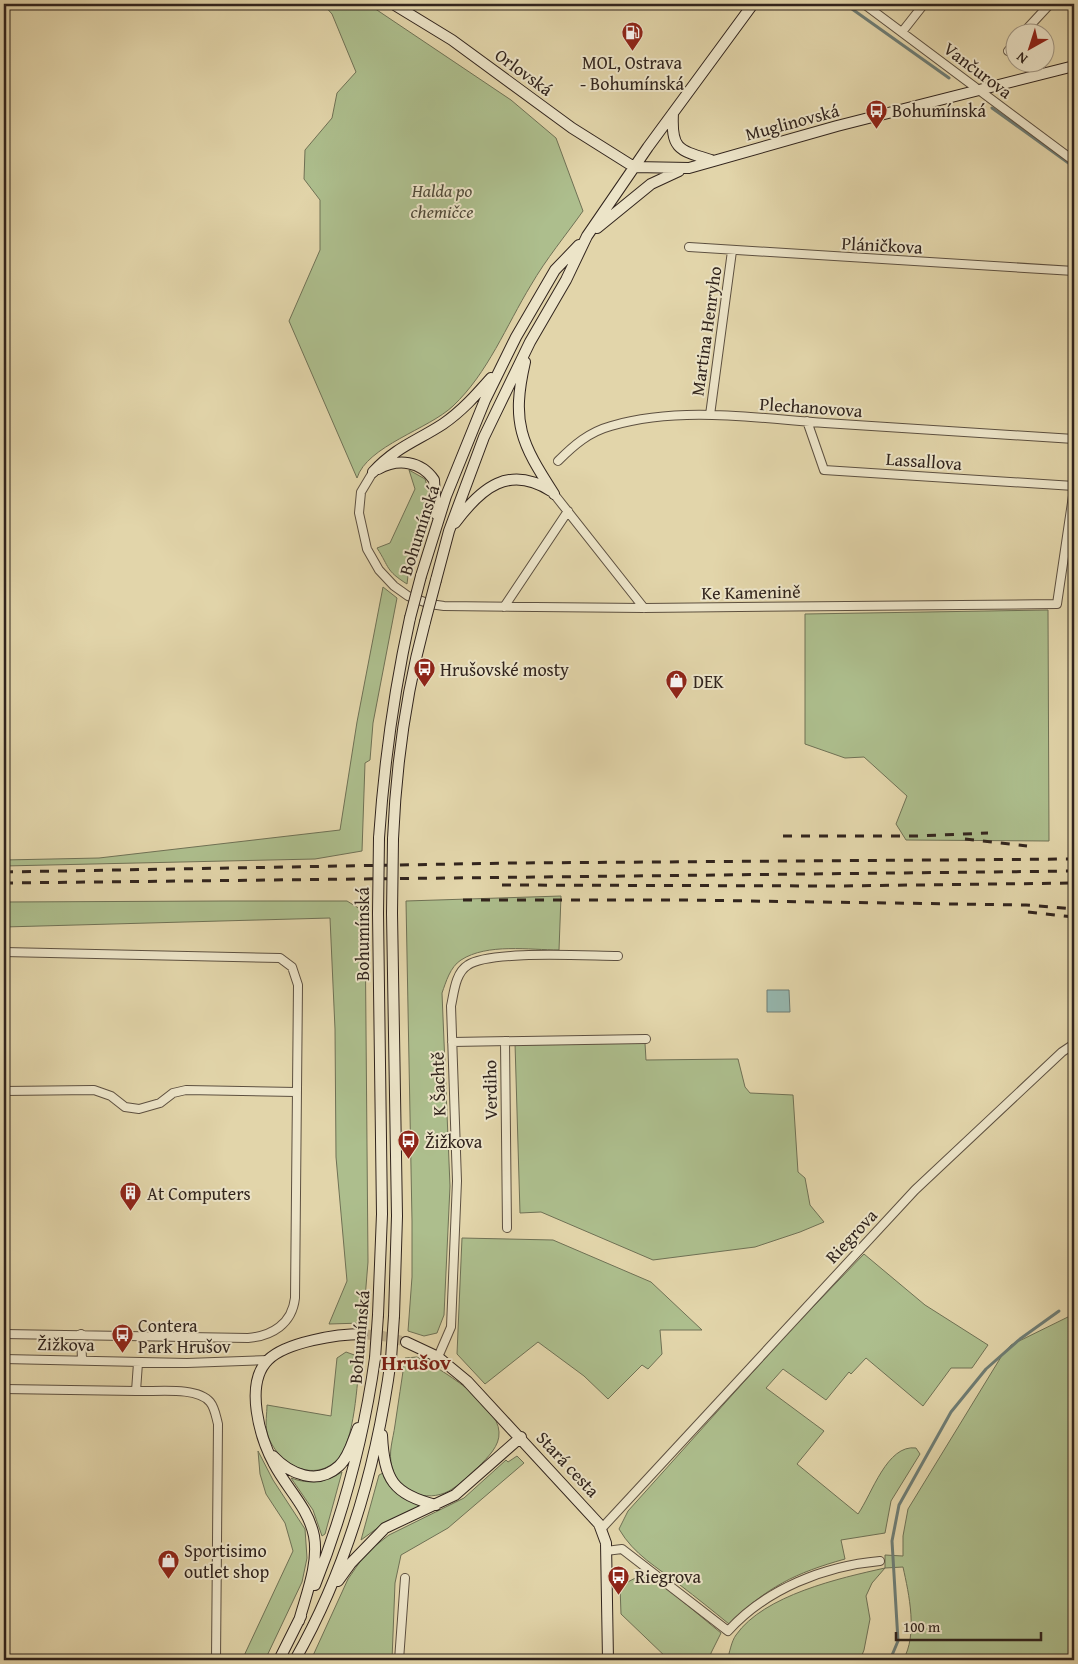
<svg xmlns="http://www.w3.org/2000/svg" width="1078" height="1664" viewBox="0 0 1078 1664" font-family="'Gentium Book Plus',serif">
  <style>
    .green { fill: #adbe8d; stroke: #6f7155 }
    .water { fill: #96b8b0; stroke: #6e7d75 }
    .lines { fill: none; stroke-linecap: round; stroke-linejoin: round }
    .stream { stroke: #6e7d75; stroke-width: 3 }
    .secondary-tunnel { stroke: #bfb28e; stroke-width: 10; stroke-dasharray: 10 5; stroke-linecap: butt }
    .street-casing { stroke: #5d5040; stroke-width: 10 }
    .secondary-casing { stroke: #31241d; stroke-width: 12 }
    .street { stroke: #ece4c8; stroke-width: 8 }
    .secondary { stroke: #ece4c8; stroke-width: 10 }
    .rail { stroke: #31241d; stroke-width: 3; stroke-dasharray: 9 9; stroke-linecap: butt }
    .secondary-bridge-casing { stroke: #31241d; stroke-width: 12; stroke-linecap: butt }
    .secondary-bridge { stroke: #ece4c8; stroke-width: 10 }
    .labels { text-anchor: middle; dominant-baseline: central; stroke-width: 4; stroke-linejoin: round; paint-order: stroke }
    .poi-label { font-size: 18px; fill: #31241d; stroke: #ece4c8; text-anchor: start }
    .street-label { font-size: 18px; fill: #31241d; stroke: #ece4c8 }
    .park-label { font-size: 18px; font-style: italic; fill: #504a39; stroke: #ece4c8 }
    .district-label { font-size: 22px; font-weight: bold; fill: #7a1f14; stroke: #ece4c8 }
  </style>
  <rect width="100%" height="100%" fill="#e2d5aa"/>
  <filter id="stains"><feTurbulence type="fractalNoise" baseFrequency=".004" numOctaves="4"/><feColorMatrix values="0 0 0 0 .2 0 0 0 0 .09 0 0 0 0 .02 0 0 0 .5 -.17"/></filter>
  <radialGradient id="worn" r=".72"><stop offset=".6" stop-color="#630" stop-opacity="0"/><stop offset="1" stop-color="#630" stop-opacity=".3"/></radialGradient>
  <path class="green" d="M323,4H368L511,100L556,138L583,211C566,235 546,259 531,285C506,326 488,373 453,406C429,429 367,446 357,478L289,321L320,250V200L304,179L305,150L332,118L337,93L356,72L332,14Z
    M409,470L425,479L431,499L409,567L407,584C385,570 390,568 377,548L390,543L415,489Z
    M383,587L397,598L373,723L370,760L365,763L362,851L315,859L4,866V860L99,858L340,830L357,722Z
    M1048,610L1049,841L906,840L896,824L907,796L864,757L845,758L805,744V614Z
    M561,896L559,950C530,950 487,943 461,960C450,967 446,982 442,993L450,1186L444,1315L437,1333L424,1336L408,1331L412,1277V1221L406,901Z
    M225,901H347L365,912L368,1262L363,1323L329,1324L347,1281L336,1157L335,1029L330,918L4,927V902Z
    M515,1043H645L646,1060L738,1059L745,1087L750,1093L793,1095L798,1172L805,1178L810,1205L824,1222L800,1232L755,1247L653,1260L541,1212L520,1213Z
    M462,1238L553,1240L651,1282L702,1330H660L662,1354L648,1369L642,1365L608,1399L584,1376L538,1342L485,1384L457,1354Z
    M864,1254L925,1305L988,1345L972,1368H951L923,1406L866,1358L851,1374L849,1372L826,1400L783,1369L766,1388L824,1431L797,1464L858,1514C872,1494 887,1444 916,1448L920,1454L891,1501L885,1533L841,1540L845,1559C795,1573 767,1587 729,1624C713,1611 697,1598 680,1585C657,1567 634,1555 619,1529L628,1511L786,1335Z
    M1074,1314V1660H903C918,1635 909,1594 903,1567L885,1568L872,1583L866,1596L870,1619L864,1650L860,1660H727C730,1652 731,1642 736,1635C764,1595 840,1578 885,1568V1555L903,1556V1536L908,1509L1001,1357L1011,1345Z
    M346,1352L360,1357C357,1382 355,1442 337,1460C311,1485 274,1461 267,1432C265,1424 267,1413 267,1405L331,1416L337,1358Z
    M417,1357C440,1368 498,1404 499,1432C500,1446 488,1457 478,1467C469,1475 460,1485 449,1491C426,1503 398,1492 392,1467C388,1452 393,1440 395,1425C398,1403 402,1380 405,1358Z
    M258,1451L273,1480L305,1529L307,1558L302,1582L265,1660H242L293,1551L285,1523L266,1494L260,1474Z
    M517,1456L524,1463L448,1528L401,1555L395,1583L392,1660H311L348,1579L366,1553L389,1535L464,1498L506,1460L508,1462Z
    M342,1472L325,1534L322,1536L313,1510L291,1478C310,1485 326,1482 342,1472Z
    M383,1473C392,1491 404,1502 425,1506L383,1524L361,1540L379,1475Z
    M647,1572L721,1633L711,1653L710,1660H669L621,1614L620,1586Z"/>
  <path class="water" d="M767,990H789L790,1012H767Z"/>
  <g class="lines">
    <path class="stream" d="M845,4L949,78
      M992,108L1074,167
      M890,1660L898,1641L892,1541L899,1505L951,1412L986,1369L1020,1339L1059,1311"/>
    <path class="secondary-tunnel" d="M362,1334L383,1336L406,1342"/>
    <defs>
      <path id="street" d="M864,4L1074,161
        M902,32L924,4
        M1024,32L1050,4
        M1008,51L1016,42
        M689,247L1074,271
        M710,415L732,251
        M807,421L824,470L1074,486
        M558,461C574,445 589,432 611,426C680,406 755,418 825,423C908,428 991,433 1074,439
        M373,472L361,492L359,513L367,549L379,570L394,586L408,596L430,604L444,606L644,608L1057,604L1074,489
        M554,494L644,608
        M504,607L568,511
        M4,952L280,958L292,967L298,985L295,1298C292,1324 272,1336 248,1338L4,1334
        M505,1041L507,1228
        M452,1042L646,1039
        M4,1091L94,1090L111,1096L125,1107L139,1109L160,1103L173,1093L186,1090L296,1092
        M81,1334L82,1360
        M438,1357L451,1327L457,1181L451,1006C454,993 455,973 468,965C490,950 588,956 618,956
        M4,1359L187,1363L268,1360
        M138,1363L136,1391C155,1392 197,1386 210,1402C215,1408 216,1417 218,1424L216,1660
        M4,1389L136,1391
        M602,1528L915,1190L1062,1052L1074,1044
        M606,1551L622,1549L728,1631C766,1589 824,1566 880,1561
        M399,1660L405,1578"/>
      <path id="secondary" d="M393,4L452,40L572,128L634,167L689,168L837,126L1074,66
        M673,113C671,149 678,150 711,160
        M597,228L651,184L679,171
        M525,362C511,423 521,443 554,494
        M378,469C398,458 421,461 434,480L436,514
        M373,472C396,447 417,441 443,424C462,411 476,395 491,378
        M455,523C481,488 509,464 551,491
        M421,576L446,496L485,400L516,337L555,270L579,245
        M436,580L449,531L484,437L530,342L566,280L587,236L648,147L753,4
        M379,838C384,764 394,691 410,618
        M393,839C396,765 406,693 425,622
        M378,913L382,1214L378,1315
        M392,913L397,1216L394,1316
        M406,1342L438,1357L467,1381L599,1524L606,1543L608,1660
        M382,1435C384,1480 393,1494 436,1505
        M273,1456C290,1474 317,1486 339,1466C349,1457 353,1440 358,1428
        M338,1581L351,1563L385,1528L455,1495L521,1437
        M315,1585C344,1512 364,1436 375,1358
        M299,1621C306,1595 319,1564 314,1536C308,1507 287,1489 274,1464C260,1438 244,1384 268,1360C286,1342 338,1334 362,1334
        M279,1660L301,1616
        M295,1660C347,1568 377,1464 391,1359"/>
    </defs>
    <use href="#street" class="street-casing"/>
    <use href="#secondary" class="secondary-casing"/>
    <use href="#street" class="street"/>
    <use href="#secondary" class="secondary"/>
    <path class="rail" d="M783,836H915L988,833
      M965,839L1027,846
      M4,872L512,863L1074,859
      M4,883L1074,871
      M502,885L836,886L1074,883
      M463,900H682L1026,905L1074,909
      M1028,912L1074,917"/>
    <defs>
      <path id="secondary-bridge" d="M410,618L421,576
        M425,622L436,580
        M378,913L379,838
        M392,913L393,839
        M375,1358L378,1315
        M391,1359L394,1316"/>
    </defs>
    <use href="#secondary-bridge" class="secondary-bridge-casing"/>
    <use href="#secondary-bridge" class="secondary-bridge"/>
  </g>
  <defs>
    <symbol id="fuel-pin" viewBox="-11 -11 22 30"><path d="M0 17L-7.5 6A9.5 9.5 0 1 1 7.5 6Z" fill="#8f2418" stroke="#ece4c8"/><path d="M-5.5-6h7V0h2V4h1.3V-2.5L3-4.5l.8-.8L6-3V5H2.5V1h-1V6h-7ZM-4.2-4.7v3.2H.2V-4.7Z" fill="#fff"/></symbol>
    <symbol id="bus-pin" viewBox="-11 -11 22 30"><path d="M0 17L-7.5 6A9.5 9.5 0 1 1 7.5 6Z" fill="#8f2418" stroke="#ece4c8"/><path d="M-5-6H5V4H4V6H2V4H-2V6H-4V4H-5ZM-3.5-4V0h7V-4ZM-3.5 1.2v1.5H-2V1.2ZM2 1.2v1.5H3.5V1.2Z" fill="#fff"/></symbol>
    <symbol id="shop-pin" viewBox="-11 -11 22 30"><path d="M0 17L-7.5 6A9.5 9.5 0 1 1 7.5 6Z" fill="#8f2418" stroke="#ece4c8"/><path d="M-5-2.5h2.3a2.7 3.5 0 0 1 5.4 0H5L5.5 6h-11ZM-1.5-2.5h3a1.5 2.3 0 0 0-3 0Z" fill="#fff"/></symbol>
    <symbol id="building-pin" viewBox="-11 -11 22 30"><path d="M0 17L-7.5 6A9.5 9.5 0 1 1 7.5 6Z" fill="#8f2418" stroke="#ece4c8"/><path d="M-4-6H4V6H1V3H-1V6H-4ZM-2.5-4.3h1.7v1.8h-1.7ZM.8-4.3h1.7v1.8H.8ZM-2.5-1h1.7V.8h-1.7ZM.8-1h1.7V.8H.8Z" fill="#fff"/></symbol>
  </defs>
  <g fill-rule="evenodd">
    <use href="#fuel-pin" x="620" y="20" width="25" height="34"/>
    <use href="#bus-pin" x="864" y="98" width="25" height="34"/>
    <use href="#bus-pin" x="412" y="656" width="25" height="34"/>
    <use href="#shop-pin" x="664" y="668" width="25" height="34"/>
    <use href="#bus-pin" x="396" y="1128" width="25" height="34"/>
    <use href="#building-pin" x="118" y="1180" width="25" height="34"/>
    <use href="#bus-pin" x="110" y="1322" width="25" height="34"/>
    <use href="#shop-pin" x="156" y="1548" width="25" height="34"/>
    <use href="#bus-pin" x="606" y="1564" width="25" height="34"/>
  </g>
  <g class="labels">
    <g class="poi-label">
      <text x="632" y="62" text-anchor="middle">MOL, Ostrava<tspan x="632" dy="21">- Bohumínská</tspan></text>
      <text x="892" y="110">Bohumínská</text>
      <text x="440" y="669">Hrušovské mosty</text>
      <text x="693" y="681">DEK</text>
      <text x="425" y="1141">Žižkova</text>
      <text x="147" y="1193">At Computers</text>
      <text x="138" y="1325">Contera<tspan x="138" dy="21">Park Hrušov</tspan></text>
      <text x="184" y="1550">Sportisimo<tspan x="184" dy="21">outlet shop</tspan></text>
      <text x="635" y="1576">Riegrova</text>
    </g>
    <g class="street-label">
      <text transform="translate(978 70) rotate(37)">Vančurova</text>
      <text transform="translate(524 72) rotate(36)">Orlovská</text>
      <text transform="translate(792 122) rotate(-15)">Muglinovská</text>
      <text transform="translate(882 245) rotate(3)">Pláničkova</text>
      <text transform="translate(706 331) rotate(-82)">Martina Henryho</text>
      <text transform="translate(811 407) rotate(4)">Plechanovova</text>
      <text transform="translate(924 461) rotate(4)">Lassallova</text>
      <text transform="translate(419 530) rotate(-72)">Bohumínská</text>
      <text transform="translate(751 592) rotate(-1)">Ke Kamenině</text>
      <text transform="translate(362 934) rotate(-90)">Bohumínská</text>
      <text transform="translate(438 1084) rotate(-92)">K Šachtě</text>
      <text transform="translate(490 1090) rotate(-91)">Verdiho</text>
      <text transform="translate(851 1236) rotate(-47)">Riegrova</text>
      <text transform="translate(359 1337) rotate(-85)">Bohumínská</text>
      <text transform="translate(66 1344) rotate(1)">Žižkova</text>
      <text transform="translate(568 1464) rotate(47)">Stará cesta</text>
    </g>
    <g class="park-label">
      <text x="442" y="190">Halda po<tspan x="442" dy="21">chemičce</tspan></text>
    </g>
    <g class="district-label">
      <text x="416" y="1362">Hrušov</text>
    </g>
  </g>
  <rect width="1078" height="1664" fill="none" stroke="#e2d5aa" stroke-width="20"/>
  <rect x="5" y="5" width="1068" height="1654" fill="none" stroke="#31241d" stroke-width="2.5"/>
  <rect x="10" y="10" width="1058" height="1644" fill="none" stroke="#31241d"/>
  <g transform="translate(1030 48) rotate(219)"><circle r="24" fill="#ece4c8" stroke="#a19784"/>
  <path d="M0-4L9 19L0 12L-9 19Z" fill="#8f2418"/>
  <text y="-8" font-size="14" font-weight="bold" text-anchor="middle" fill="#31241d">N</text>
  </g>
  <path d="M896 1632v8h145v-8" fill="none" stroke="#31241d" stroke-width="2.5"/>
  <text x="903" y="1632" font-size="15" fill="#31241d" stroke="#ece4c8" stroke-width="4" paint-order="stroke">100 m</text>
  <rect width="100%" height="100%" filter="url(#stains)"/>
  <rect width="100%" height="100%" fill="url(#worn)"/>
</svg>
